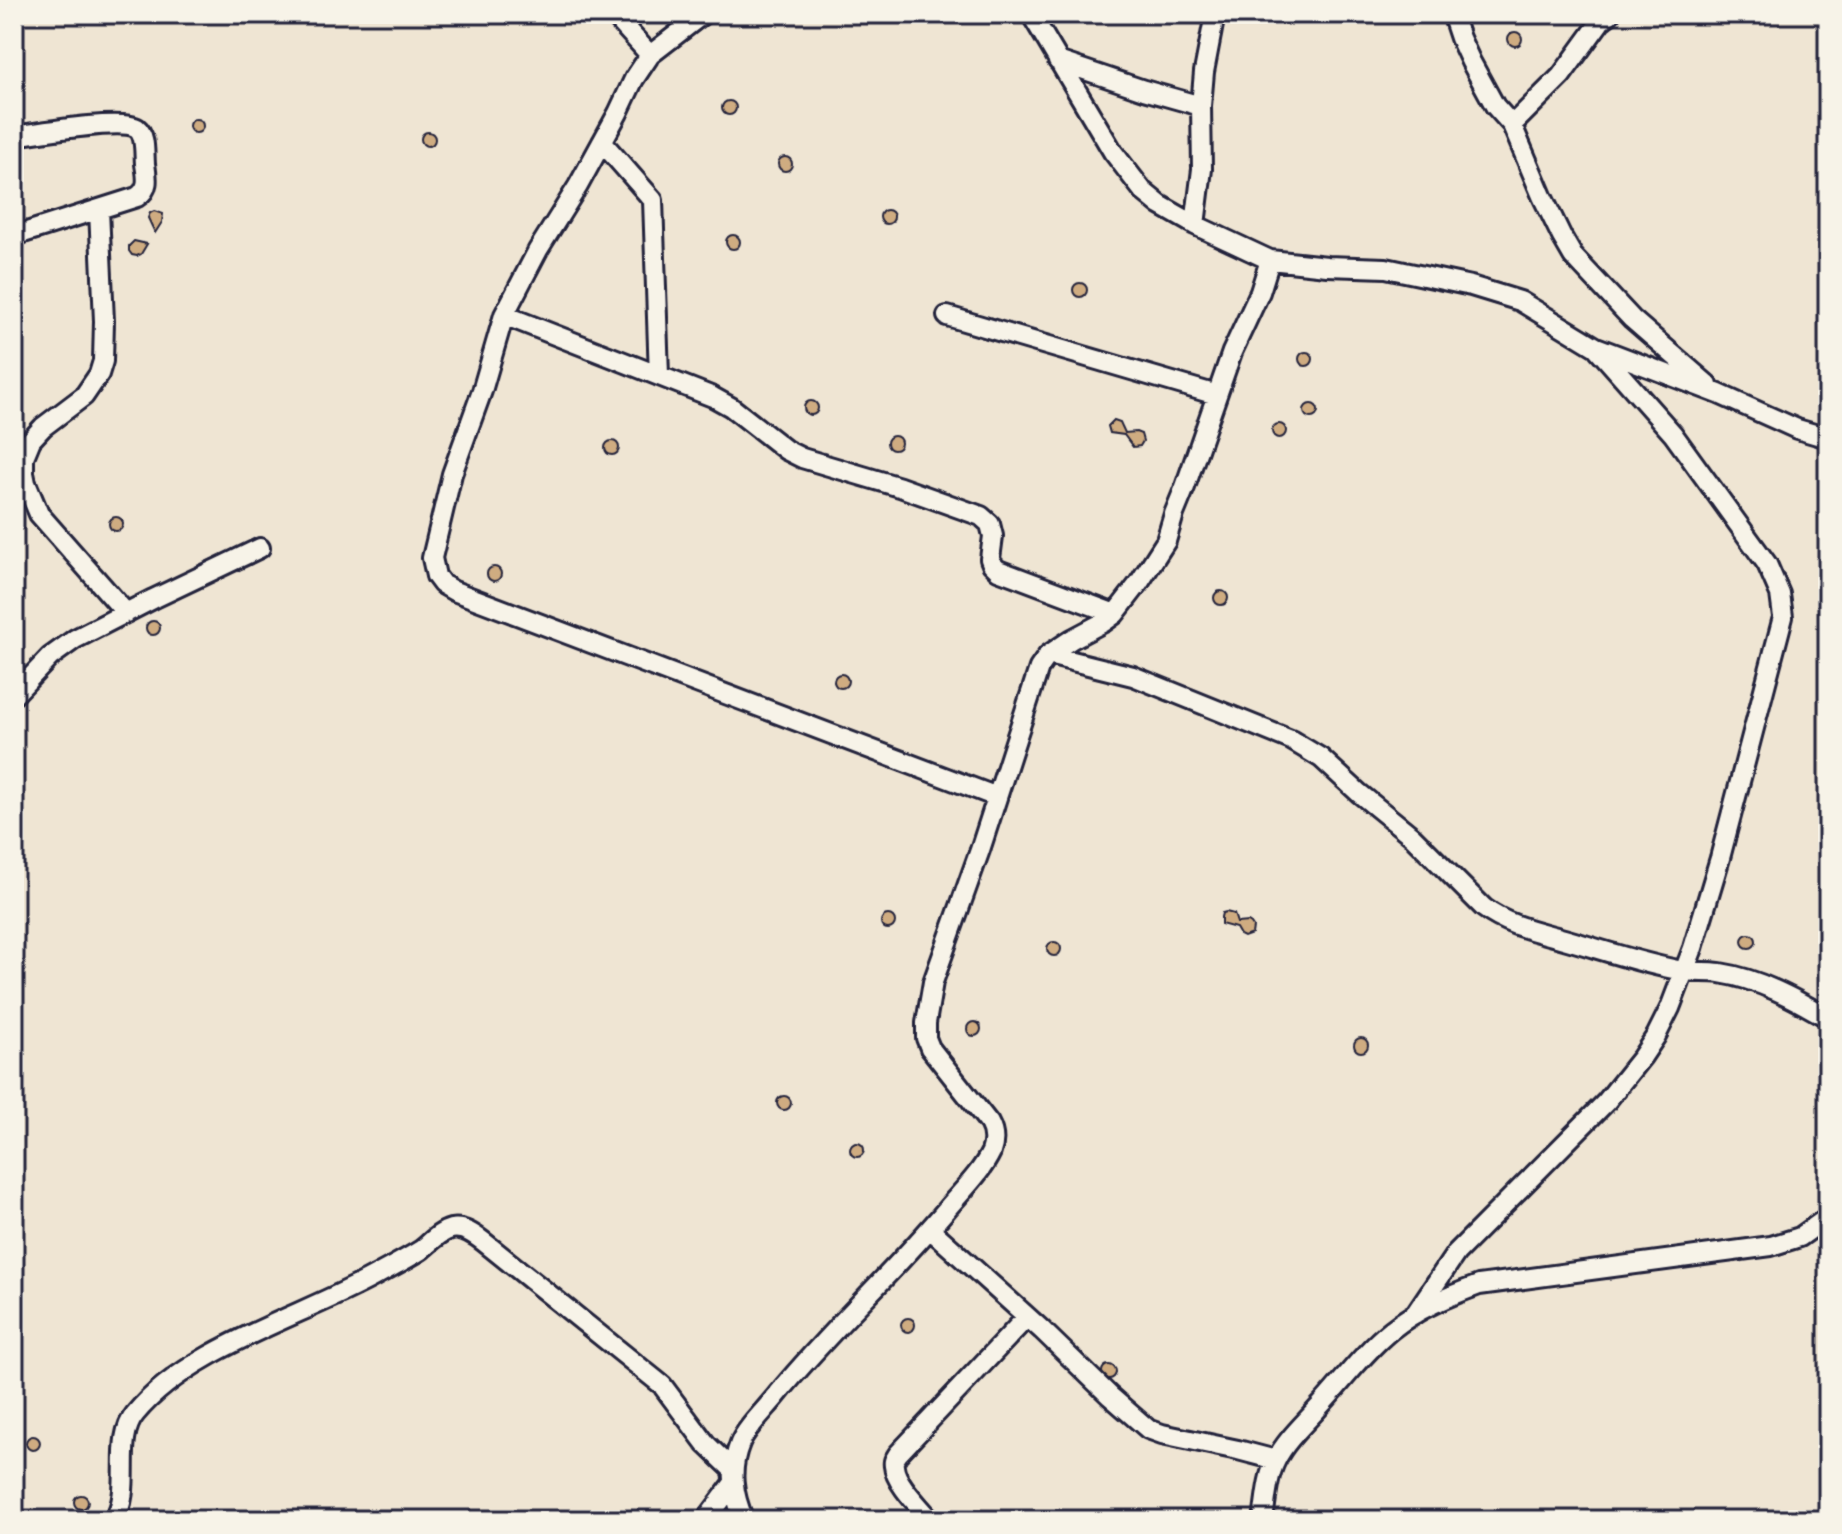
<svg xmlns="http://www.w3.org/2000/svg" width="1842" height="1534" viewBox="0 0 1842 1534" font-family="Mynerve,sans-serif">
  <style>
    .building { fill: #cfac81; stroke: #22223b; stroke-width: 2 }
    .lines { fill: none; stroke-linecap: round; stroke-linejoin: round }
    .minor-casing { stroke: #22223b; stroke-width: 24 }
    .minor { stroke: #f7f3e8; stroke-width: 18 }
  </style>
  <rect width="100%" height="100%" fill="#efe5d3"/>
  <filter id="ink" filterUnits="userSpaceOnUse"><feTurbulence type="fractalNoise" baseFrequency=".0125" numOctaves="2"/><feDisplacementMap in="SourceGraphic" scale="16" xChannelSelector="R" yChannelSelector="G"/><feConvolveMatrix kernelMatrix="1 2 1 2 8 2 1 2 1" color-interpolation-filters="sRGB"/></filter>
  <g filter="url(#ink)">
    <path class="building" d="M1508 39a7 7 0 1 1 14 0a7 7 0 1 1-14 0Z
      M722 108a7 7 0 1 1 14 0a7 7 0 1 1-14 0Z
      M189 126a7 7 0 1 1 14 0a7 7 0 1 1-14 0Z
      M421 139a7 7 0 1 1 14 0a7 7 0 1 1-14 0Z
      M778 164a7 7 0 1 1 14 0a7 7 0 1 1-14 0Z
      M880 217a7 7 0 1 1 14 0a7 7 0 1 1-14 0Z
      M154,211L163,214L162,222L155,233L148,218L150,213Z
      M726 242a7 7 0 1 1 14 0a7 7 0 1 1-14 0Z
      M134,241L147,244L141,254L137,256L132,255L129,251V246Z
      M1073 290a7 7 0 1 1 14 0a7 7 0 1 1-14 0Z
      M1299 359a7 7 0 1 1 14 0a7 7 0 1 1-14 0Z
      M804 408a7 7 0 1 1 14 0a7 7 0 1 1-14 0Z
      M1304 411a7 7 0 1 1 14 0a7 7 0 1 1-14 0Z
      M1114,420L1120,422L1125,433L1136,432L1141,434L1143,441L1140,446L1133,447L1124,435L1110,433L1108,426Z
      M1272 431a7 7 0 1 1 14 0a7 7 0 1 1-14 0Z
      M887 443a7 7 0 1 1 14 0a7 7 0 1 1-14 0Z
      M605 448a7 7 0 1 1 14 0a7 7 0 1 1-14 0Z
      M109 524a7 7 0 1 1 14 0a7 7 0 1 1-14 0Z
      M487 574a7 7 0 1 1 14 0a7 7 0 1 1-14 0Z
      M1214 598a7 7 0 1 1 14 0a7 7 0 1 1-14 0Z
      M146 628a7 7 0 1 1 14 0a7 7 0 1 1-14 0Z
      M834 681a7 7 0 1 1 14 0a7 7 0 1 1-14 0Z
      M1226,912L1234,914L1237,923L1248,922L1251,924L1253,927L1252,934L1244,937L1240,935L1236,928L1221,924V917L1222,913Z
      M881 922a7 7 0 1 1 14 0a7 7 0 1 1-14 0Z
      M1742 941a7 7 0 1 1 14 0a7 7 0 1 1-14 0Z
      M1047 949a7 7 0 1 1 14 0a7 7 0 1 1-14 0Z
      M967 1029a7 7 0 1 1 14 0a7 7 0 1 1-14 0Z
      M1354 1045a7 7 0 1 1 14 0a7 7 0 1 1-14 0Z
      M777 1103a7 7 0 1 1 14 0a7 7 0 1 1-14 0Z
      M850 1150a7 7 0 1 1 14 0a7 7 0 1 1-14 0Z
      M901 1325a7 7 0 1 1 14 0a7 7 0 1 1-14 0Z
      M1102 1372a7 7 0 1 1 14 0a7 7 0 1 1-14 0Z
      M26 1443a7 7 0 1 1 14 0a7 7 0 1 1-14 0Z
      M74 1502a7 7 0 1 1 14 0a7 7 0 1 1-14 0Z"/>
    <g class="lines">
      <defs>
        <path id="minor" d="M613,14L650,55
          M703,14L650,55L634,79L618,113L578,186L538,250L504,315L482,391L452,474L432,558L436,576L442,584L454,591L997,797
          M1452,14L1460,38L1471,62L1495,106L1512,125L1542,196L1562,237L1573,256L1632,319L1708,385
          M1058,61L1144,90L1201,106
          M1512,125L1561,76L1601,21L1610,14
          M14,136C36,133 122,118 137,128C146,135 144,153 145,164C147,177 150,189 137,197L14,236
          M602,142L653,200L659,376
          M99,210L104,321L103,361L99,374L84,396L43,427L31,440L24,457V473L26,483L39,514L126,613
          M1195,225L1202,169L1201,106L1204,72L1215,14
          M1270,260L1327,266L1386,268L1471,286L1520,301L1596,347L1719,394L1797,429L1828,438
          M504,315L713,397L731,407L786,450L802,458L900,487L981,516L990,524L993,536L990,559L992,564L998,570L1115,614
          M947,316L1217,395
          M1048,655L1133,676L1291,740L1321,758L1359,793L1412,836L1484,908C1508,926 1536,931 1564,939C1603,950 1643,964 1683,971C1696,973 1708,971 1720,973C1759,979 1795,999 1828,1018
          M14,695L50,657L75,639L153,599L260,548
          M930,1229L1042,1330L1110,1396L1148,1429L1162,1434L1238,1450L1276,1460
          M1415,1314L1456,1253L1606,1102L1642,1057L1656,1036L1670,1008L1693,948L1720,858L1783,617L1780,594L1767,564L1673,434L1596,347
          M114,1520C134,1488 113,1441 135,1414C188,1349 300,1317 373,1277C389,1268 405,1260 421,1250C430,1243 439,1232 451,1229C463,1226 475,1235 484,1242L662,1385L706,1444L732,1469
          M706,1520L733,1484
          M744,1520C733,1495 729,1470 740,1443C746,1428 766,1409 777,1395C830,1330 892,1274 946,1210C961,1192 981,1173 991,1152C995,1141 994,1132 989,1123L930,1048L926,1038V1023L933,982L980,850L1039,668L1048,655L1072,639L1104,622L1115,614L1139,583L1166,541L1174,514L1185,487L1232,352L1260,292L1270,260L1195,225L1160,205L1143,191L1113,152L1031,14
          M931,1520C920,1507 895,1483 894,1466C893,1460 895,1459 898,1454L1027,1317
          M1263,1520C1266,1501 1267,1477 1276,1460C1286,1440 1305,1423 1319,1407C1343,1381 1364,1352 1391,1330C1417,1309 1449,1296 1479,1285L1771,1246L1800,1237L1828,1217"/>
      </defs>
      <use href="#minor" class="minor-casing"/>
      <use href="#minor" class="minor"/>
    </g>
  </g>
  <rect width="1842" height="1534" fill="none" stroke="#f7f3e8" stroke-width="48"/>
  <rect x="24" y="24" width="1794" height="1486" fill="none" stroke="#22223b" stroke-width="3" filter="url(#ink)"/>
</svg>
